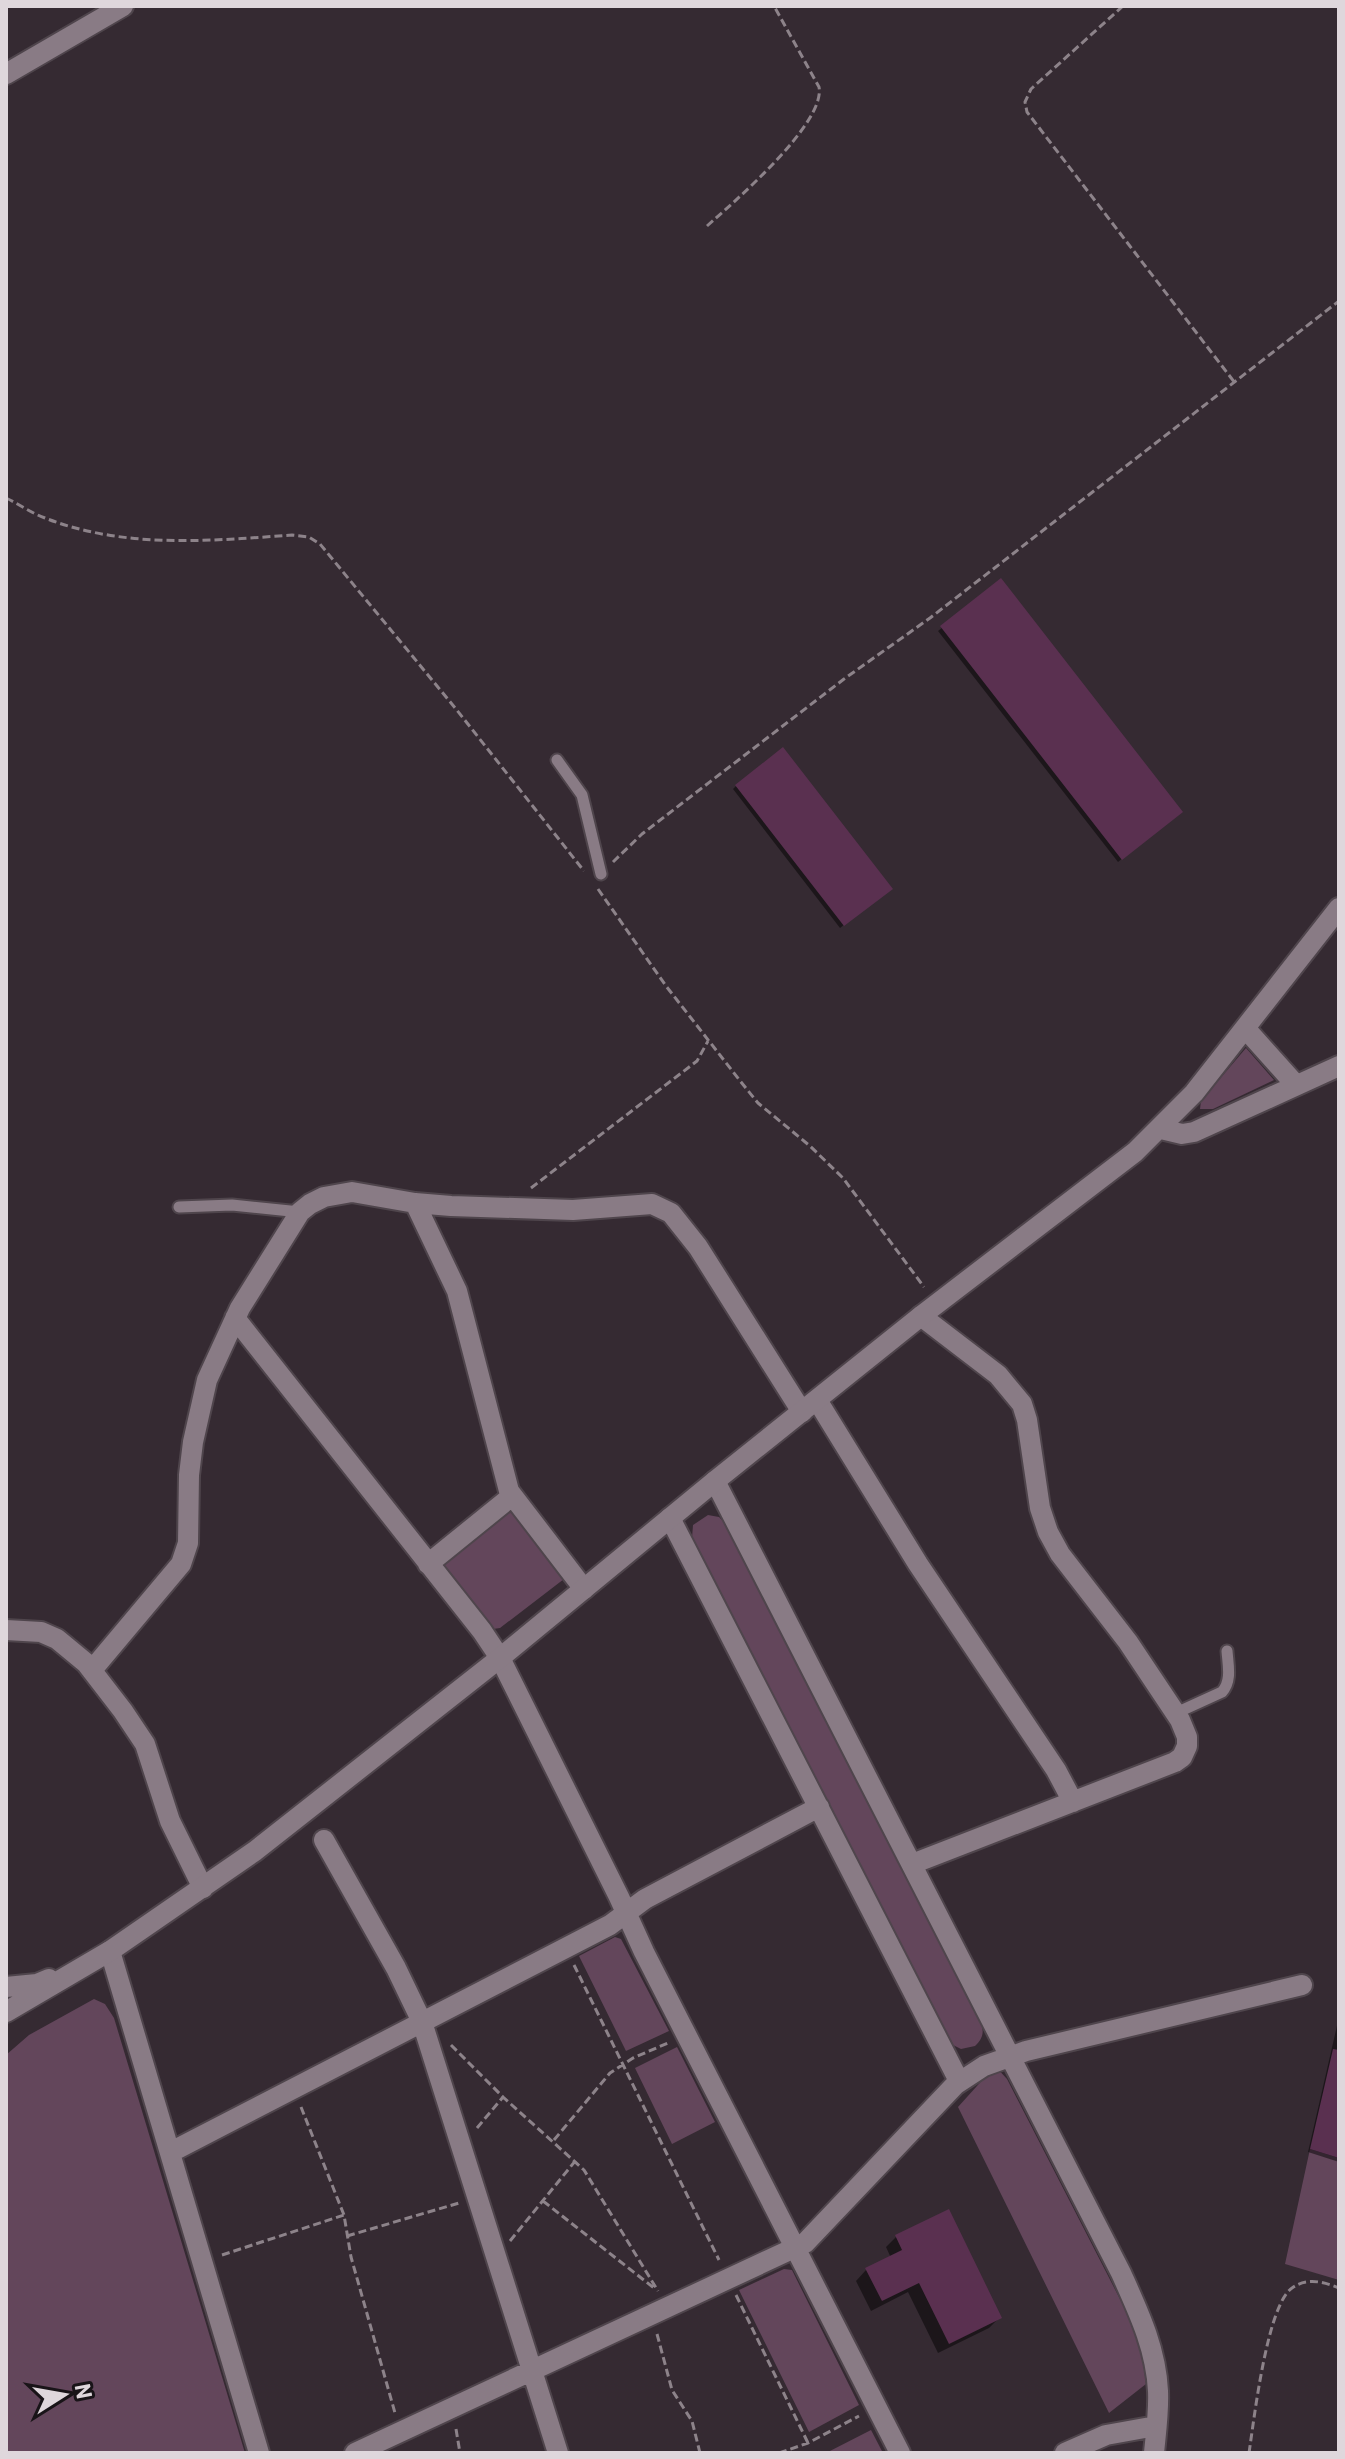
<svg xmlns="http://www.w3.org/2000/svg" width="1345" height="2459" viewBox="0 0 1345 2459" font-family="Barlow,sans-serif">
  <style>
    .green { fill: #63465b }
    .shadow { fill: #0007 }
    .building { fill: #5a3050 }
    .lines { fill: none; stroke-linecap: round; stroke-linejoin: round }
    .lane-casing { stroke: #4f454c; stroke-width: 15 }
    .street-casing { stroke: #4f454c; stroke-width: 24 }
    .secondary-casing { stroke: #4f454c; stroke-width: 24 }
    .path { stroke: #8d838a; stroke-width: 3; stroke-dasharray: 8 4; stroke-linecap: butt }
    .lane { stroke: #897b85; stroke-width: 11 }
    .street { stroke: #897b85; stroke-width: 20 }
    .secondary { stroke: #897b85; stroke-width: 20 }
  </style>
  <rect width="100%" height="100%" fill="#352a32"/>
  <path class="green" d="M1246,1048L1274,1080L1213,1109H1200L1201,1101Z
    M511,1511L564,1576V1579L500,1628L493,1629L444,1565Z
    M708,1515L719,1517L729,1527L979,2017C984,2029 985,2037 975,2046L961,2049L947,2042L695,1546L692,1538L693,1525Z
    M615,1937L621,1939L669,2031L626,2051L579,1956Z
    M94,1999L105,2004L114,2018L245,2453H6V2055L29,2035Z
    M677,2047L715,2122L672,2144L635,2068Z
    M995,2066L1007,2079L1140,2338L1146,2384L1109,2413L958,2107Z
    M1310,2149L1339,2158V2280L1285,2264Z
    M784,2269L792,2270L859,2405L809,2432L739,2290Z
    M871,2430L883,2453H826Z"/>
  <path class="shadow" d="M1000,581L1177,815L1118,862L938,631Z
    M736,786L887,891L840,928L733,789Z
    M1339,2017V2162L1308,2152Z
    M896,2237L1000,2317L989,2328L938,2353L908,2292L871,2311L856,2281L866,2270L891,2258L886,2247Z"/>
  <path class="building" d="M1001,578L1183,812L1122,860L940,626Z
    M783,747L893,889L844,926L735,785Z
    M1333,2049L1339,2050V2158L1310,2149Z
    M949,2209L1002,2318L949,2344L919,2283L882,2301L865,2268L902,2250L895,2235Z"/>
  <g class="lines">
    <defs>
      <path id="lane" d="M557,760L582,795L601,874
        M179,1207L232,1205L300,1212
        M1176,1713L1222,1692C1232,1681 1228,1665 1227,1651"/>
      <path id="street" d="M6,74L123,6
        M415,1203L457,1291L509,1491L584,1589
        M235,1318L482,1631L500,1658L619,1897L644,1952L900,2453
        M817,1400L918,1564L1056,1770L1073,1802
        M715,1481L1121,2273C1138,2311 1156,2348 1158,2391C1159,2411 1156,2432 1154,2453
        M670,1518L959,2081
        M428,1564L512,1496
        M6,1630L41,1632L57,1639L86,1663L123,1711L145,1744L170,1821L203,1888
        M92,1670L181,1564L188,1543L189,1475L193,1442L207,1380L240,1308L300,1212L310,1204L324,1197L352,1192L415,1203L451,1206L573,1210L652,1204L671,1213L698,1247L802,1412
        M324,1840L396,1968L422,2022L558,2453
        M912,1864L1175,1762L1182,1757L1187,1746V1737L1180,1720L1128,1642L1060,1554L1048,1532L1040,1508L1027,1420L1022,1404L998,1375L921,1316
        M110,1951L259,2453
        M171,2152L610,1925L645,1899L819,1807
        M355,2453L805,2243L955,2085L984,2066L1026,2051L1302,1985
        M1065,2453L1106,2435L1156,2426"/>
      <path id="secondary" d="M1245,1028L1296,1085
        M1161,1129L1182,1134L1194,1132L1339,1066
        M6,1987L37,1984L49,1979
        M6,2012L110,1951L255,1851L500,1658L715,1481L921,1316L1135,1152L1194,1093L1339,908"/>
    </defs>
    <use href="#lane" class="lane-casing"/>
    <use href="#street" class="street-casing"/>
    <use href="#secondary" class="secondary-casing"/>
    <path class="path" d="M1123,6L1031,89L1025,102L1027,112L1235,383
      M707,226C734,202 826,123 819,87L774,6
      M6,498C19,504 31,513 45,518C124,549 209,541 292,535L309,537L320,544L456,709L584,871
      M613,862L642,834L844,679L930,618L1339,301
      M598,889L666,986L741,1082L758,1103L810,1146L843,1178L924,1287
      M531,1188L697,1061L708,1041
      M574,1965L719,2260
      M451,2045L503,2097L584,2170L658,2291
      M301,2107L344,2215L351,2257L395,2413
      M477,2128L503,2097
      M554,2140L610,2073L633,2058L668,2043
      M543,2201L654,2288
      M347,2236L459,2203
      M510,2241L576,2160
      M222,2255L344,2215
      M736,2295L808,2443
      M657,2334L672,2390L692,2421L700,2453
      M456,2429L460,2453
      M779,2453L808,2443L859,2416
      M1249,2453C1254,2420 1267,2305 1292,2288C1307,2277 1324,2282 1339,2288"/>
    <use href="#lane" class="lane"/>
    <use href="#street" class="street"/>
    <use href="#secondary" class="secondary"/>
  </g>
  <rect width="1345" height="2459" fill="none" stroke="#dfd7dc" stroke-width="16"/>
  <g transform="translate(64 2395) rotate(79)" stroke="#191418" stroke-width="6" paint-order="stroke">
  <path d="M0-6L14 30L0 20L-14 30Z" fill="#dfd7dc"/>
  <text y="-12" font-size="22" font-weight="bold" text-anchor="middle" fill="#dfd7dc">N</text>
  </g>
</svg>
